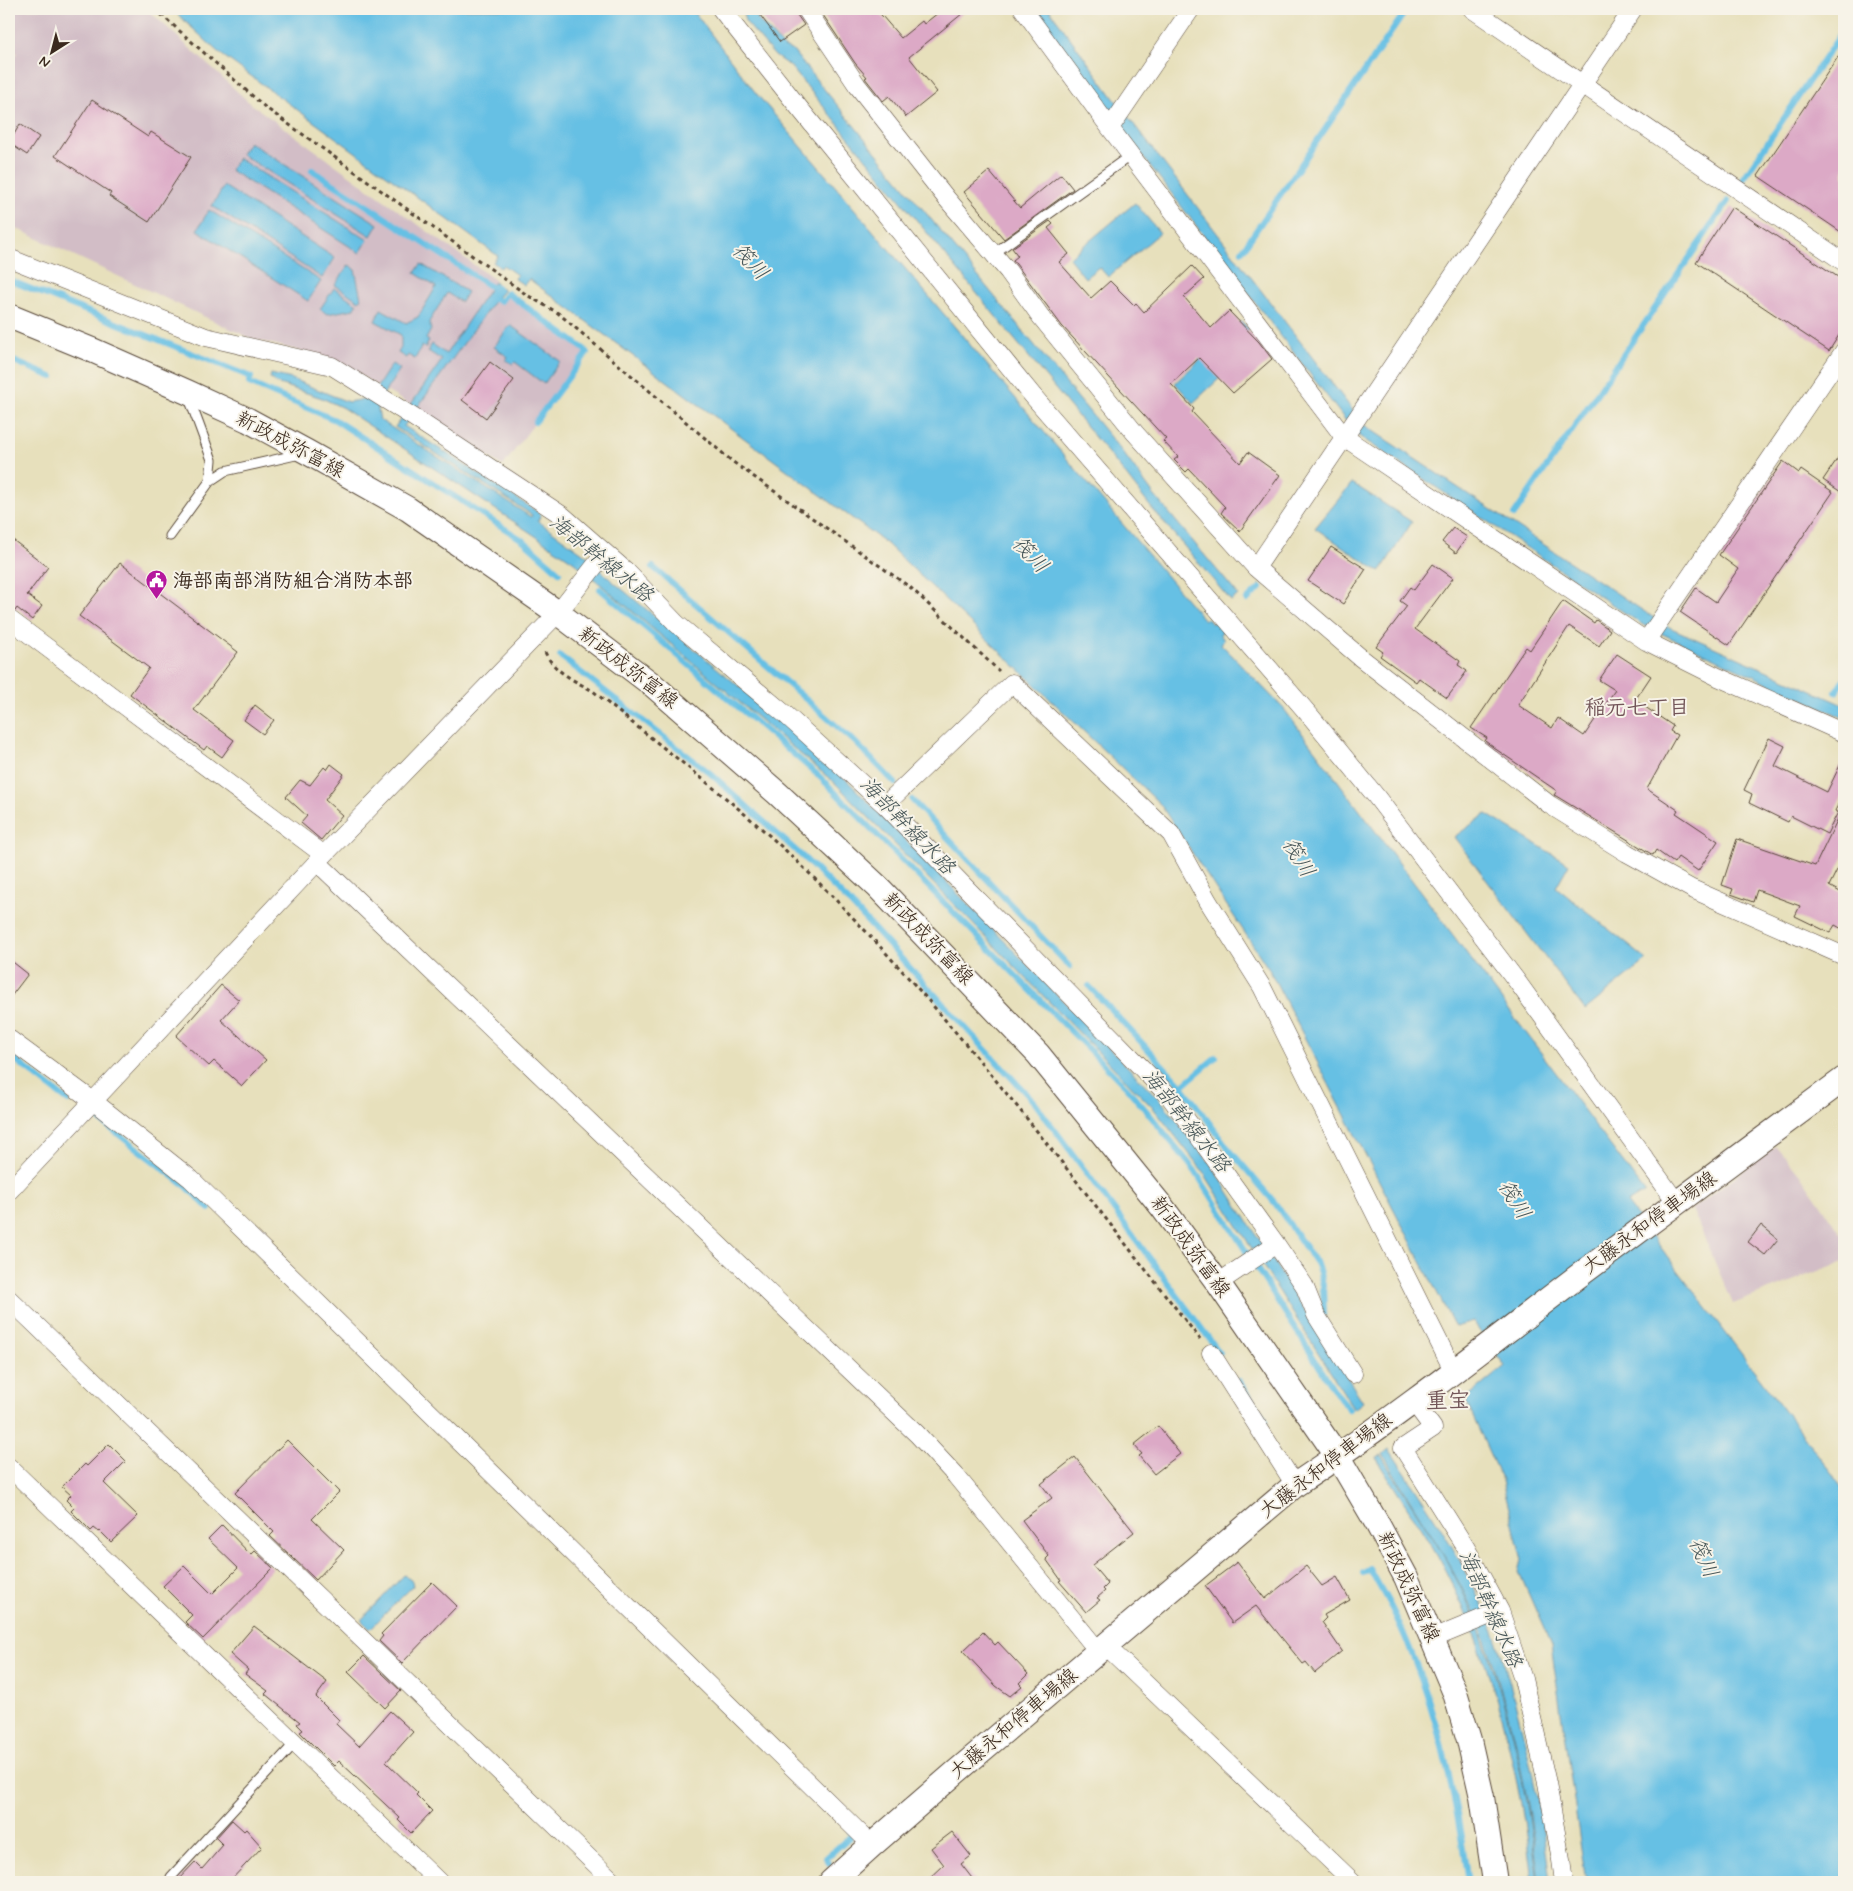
<svg xmlns="http://www.w3.org/2000/svg" width="1853" height="1891" viewBox="0 0 1853 1891" font-family="Mynerve,'Klee One',sans-serif">
  <style>
    .industrial { fill: #d2bdc6 }
    .water { fill: #66c0e4; stroke: #507581 }
    .lines { fill: none; stroke-linecap: round; stroke-linejoin: round }
    .stream { stroke: #66c0e4; stroke-width: 6 }
    .building { fill: #dca9c6 }
    .service-casing { stroke: #554536; stroke-width: 11 }
    .minor-casing { stroke: #554536; stroke-width: 19 }
    .secondary-casing { stroke: #554536; stroke-width: 26 }
    .path { stroke: #554536; stroke-width: 3; stroke-dasharray: 4 4; stroke-linecap: butt }
    .service { stroke: #fff; stroke-width: 9 }
    .minor { stroke: #fff; stroke-width: 18 }
    .secondary { stroke: #fff; stroke-width: 24 }
    .labels { text-anchor: middle; dominant-baseline: central; stroke-width: 4; stroke-linejoin: round; paint-order: stroke }
    .street-label { font-size: 20px; fill: #3b2a1e; stroke: #f7f3e8 }
    .poi-label { font-size: 20px; font-weight: bold; fill: #3b2a1e; stroke: #f7f3e8; text-anchor: start }
    .water-label { font-size: 21px; font-style: italic; fill: #485759; stroke: #f7f3e8 }
    .neighbourhood-label { font-size: 21px; font-weight: bold; fill: #735659; stroke: #f7f3e8 }
    .quarter-label { font-size: 22px; font-weight: bold; fill: #735659; stroke: #f7f3e8 }
  </style>
  <rect width="100%" height="100%" fill="#f7f3e8"/>
  <filter id="ink" filterUnits="userSpaceOnUse"><feTurbulence type="fractalNoise" baseFrequency=".02" numOctaves="2"/><feDisplacementMap in="SourceGraphic" scale="10" xChannelSelector="R" yChannelSelector="G"/><feConvolveMatrix kernelMatrix="1 2 1 2 8 2 1 2 1" color-interpolation-filters="sRGB"/></filter>
  <filter id="wash" filterUnits="userSpaceOnUse"><feTurbulence type="fractalNoise" baseFrequency=".0096" numOctaves="4" result="noise"/><feDisplacementMap in="SourceGraphic" scale="20" xChannelSelector="R" yChannelSelector="G"/><feGaussianBlur stdDeviation="1.12" result="paint"/><feColorMatrix in="noise" values="0 0 0 0 0 0 0 0 0 0 0 0 0 0 0 0 0 1.4 0 .05"/><feComposite in="paint" operator="in"/></filter>
  <g filter="url(#wash)">
    <rect width="100%" height="100%" fill="#e7e0bc"/>
    <path class="industrial" d="M9,9H147L251,104L495,280L492,288L446,354L432,345L442,360L410,405L334,360L250,338L9,225V66L17,53L9,46Z
      M508,295L584,349L586,353L503,466L415,408L494,301L501,304Z
      M1776,1146L1803,1179L1844,1238V1261L1733,1304L1692,1209Z"/>
    <path class="water" d="M172,9H692L755,92L1204,620L1207,618L1212,624L1215,621L1223,631L1220,634L1224,640L1221,644L1284,709L1645,1192L1627,1203L1844,1489V1882H1586L1551,1645L1519,1572L1522,1560L1502,1481L1465,1399L1505,1366L1473,1322L1455,1327L1270,971L1160,804L887,544L529,279L524,285L515,279L517,275L503,265L501,268L493,262L498,256L218,52Z
      M742,9H754L758,20L784,47L793,51L801,61L1124,454L1154,495L1238,595L1231,601L1149,505L1121,469L791,67L775,56L745,21Z
      M1034,9H1049L1116,101L1364,425L1651,616L1669,627L1844,705V718L1643,625L1356,434L1122,129Z
      M249,142L378,224L371,236L241,154Z
      M238,158L368,240L360,253L230,170Z
      M224,186L335,258L322,278L212,206Z
      M1135,203L1160,233L1108,277L1099,267L1085,278L1069,258Z
      M209,210L321,281L308,301L197,230Z
      M421,264L467,292L461,302L447,293L429,322L431,330L426,339L429,341L425,348L422,346L415,359L408,355L406,358L398,353L401,347V335L375,321L381,309L406,323L418,317L436,287L415,273Z
      M349,265L355,269L361,299L359,301L335,285Z
      M494,282L504,290L495,300L404,426L541,514L538,521L587,556L611,580L823,756L1162,1102L1213,1167L1363,1402L1354,1409L1202,1170L1154,1109L836,784L573,561L343,408L322,398L276,383L270,378L271,374L292,379L348,402L370,398L392,364L400,369L377,404L380,420L531,517L532,515L395,427L442,360L428,351L432,344L446,354Z
      M334,288L357,304L354,309L327,314L320,309Z
      M1241,321L1249,329L1209,367L1220,378L1193,403L1175,383Z
      M510,325L560,361L544,384L515,362L513,364L506,360L508,357L494,347Z
      M1352,483L1412,522L1380,572L1315,528Z
      M1486,814L1569,864L1556,887L1647,960L1585,1010L1454,837Z
      M1389,1449C1424,1501 1459,1552 1484,1609C1499,1640 1508,1674 1516,1707C1532,1765 1543,1823 1550,1882H1539C1533,1827 1523,1773 1509,1719C1499,1682 1489,1645 1473,1611C1448,1556 1412,1507 1383,1454Z
      M1381,1455C1408,1501 1440,1544 1463,1592C1504,1680 1527,1786 1538,1882H1532C1522,1782 1493,1661 1446,1572C1427,1535 1402,1500 1380,1465L1377,1457Z
      M404,1575L412,1581L413,1586L370,1629L361,1620Z"/>
    <g class="lines">
      <path class="stream" d="M312,170L491,287L498,288
        M1743,179L1844,29
        M1242,251L1407,9
        M9,280L251,377L249,383L335,420L524,541L559,572
        M491,298L501,301L507,293L584,349L587,353L535,422
        M9,359L52,377
        M1514,515L1728,201
        M653,567L854,741L895,783
        M600,589L819,776L1127,1088L1149,1114L1195,1171L1338,1396L1349,1409
        M1247,600L1260,588
        M560,656L710,773L803,857L849,902L1035,1103L1219,1352
        M1836,692L1844,679
        M912,800L1070,967
        M1089,986L1182,1086L1228,1148L1275,1203L1318,1266L1323,1285L1324,1313
        M9,1055L68,1101
        M1182,1086L1216,1057
        M100,1120L186,1186L209,1209
        M1239,1381L1266,1421
        M1363,1573L1370,1569C1379,1586 1389,1602 1397,1619C1435,1700 1456,1794 1468,1882
        M829,1863L826,1858L853,1834L850,1831"/>
    </g>
    <g id="blocks">
      <path class="building" d="M770,9H796L797,15L804,25L780,42L760,15Z
        M819,9H876L901,38L922,21L924,24L943,9H968L909,57L937,92L906,117L889,96L883,101L865,78L867,77L855,63Z
        M1844,48V234L1758,176Z
        M92,100L148,137L151,132L191,157L149,222L109,196L111,193L55,156Z
        M20,124L39,137L27,155L9,143Z
        M989,171L1020,208L1061,174L1073,189L1004,239L964,192Z
        M1732,207L1844,281V327L1829,351L1696,262Z
        M1050,221L1053,224L1048,228L1069,254L1059,262L1091,298L1110,281L1134,305L1136,303L1144,312L1192,266L1204,279L1184,297L1211,328L1229,311L1259,342L1272,359L1233,393L1199,358L1171,384L1194,409L1192,412L1240,463L1248,452L1280,475L1240,531L1221,513L1225,507L1189,469L1186,472L1174,460L1178,457L1163,441L1166,439L1062,326L1013,260L1018,256L1012,248Z
        M490,362L514,380L486,418L462,400Z
        M1844,449V494L1823,480Z
        M1783,461L1799,473L1801,470L1833,492L1729,645L1680,612L1696,588L1716,602L1738,569L1719,555Z
        M1453,528L1467,537L1456,553L1442,542Z
        M9,537L48,567L27,595L42,606L32,620L17,608L15,611L9,609Z
        M1331,547L1366,569L1343,604L1308,581Z
        M120,563L238,652L194,710L234,740L222,757L207,746L204,750L130,694L149,668L79,616Z
        M1433,564L1453,578L1415,629L1460,661L1458,665L1467,671L1447,698L1419,678L1416,682L1380,656L1383,652L1376,647L1407,606L1400,601L1410,587L1414,590Z
        M1563,601L1594,623L1596,620L1610,630L1599,646L1569,626L1518,705L1552,728L1558,718L1584,736L1615,690L1599,680L1617,654L1651,676L1635,700L1673,726L1670,731L1677,735L1647,789L1678,810L1676,813L1718,841L1698,871L1678,857L1674,863L1656,850L1653,855L1556,796L1554,795L1557,791L1497,750L1485,741L1487,738L1471,728L1526,647L1530,650Z
        M255,705L274,720L263,734L244,720Z
        M1769,738L1785,746L1775,766L1827,792L1844,757V792L1835,811L1838,812L1827,834L1791,816L1788,822L1749,803L1752,794L1744,790Z
        M331,764L344,774L325,800L342,815L321,840L301,823L307,816L286,797L300,780L310,785L324,767L327,770Z
        M1844,806V856L1829,886L1844,894V930L1835,925L1830,933L1795,916L1800,906L1757,890L1753,902L1731,894L1733,889L1722,885L1737,839L1815,866Z
        M9,959L28,974L9,999Z
        M221,985L239,1000L221,1020L266,1060L242,1086L214,1061L209,1066L176,1036Z
        M1761,1225L1778,1239L1765,1255L1748,1242Z
        M1158,1426L1180,1454L1154,1474L1139,1456L1142,1454L1134,1445Z
        M287,1440L339,1492L312,1519L344,1550L316,1580L270,1536L274,1532L235,1493Z
        M109,1444L126,1461L104,1483L138,1516L111,1542L100,1531L99,1532L94,1528L91,1531L71,1511L74,1508L66,1500L71,1495L62,1487L85,1464L87,1466Z
        M1075,1457L1134,1532L1092,1565L1108,1584L1103,1589L1105,1591L1097,1598L1100,1600L1086,1612L1059,1581L1061,1580L1046,1559L1049,1556L1022,1520L1052,1498L1041,1484Z
        M222,1525L251,1555L255,1551L273,1568L203,1639L185,1622L192,1615L163,1586L184,1566L212,1594L238,1568L208,1539Z
        M1237,1562L1265,1599L1306,1566L1322,1586L1337,1577L1350,1600L1324,1615L1326,1618L1322,1622L1342,1651L1315,1673L1306,1662L1303,1664L1256,1606L1232,1623L1205,1586Z
        M432,1582L457,1606L402,1663L379,1641L383,1636L381,1634Z
        M254,1626L327,1682L316,1697L339,1720L336,1724L359,1746L390,1711L413,1732L386,1762L418,1793L416,1795L432,1811L411,1833L398,1820L400,1818L339,1761L334,1766L300,1732L303,1730L297,1724L300,1722L265,1694L268,1691L245,1674L248,1670L230,1654Z
        M983,1632L995,1645L998,1642L1028,1674L1019,1683L1022,1686L1010,1696L996,1686L963,1651Z
        M364,1656L401,1691L385,1708L348,1672Z
        M232,1820L244,1831L246,1829L262,1847L229,1882H176L195,1862L202,1869L223,1845L216,1838Z
        M952,1832L971,1856L961,1864L975,1882H926L944,1865L931,1848Z"/>
    </g>
  </g>
  <g filter="url(#ink)">
    <use href="#blocks" fill-opacity="0" stroke="#554536" stroke-width="1"/>
    <g class="lines">
      <defs>
        <path id="service" d="M993,254L1131,155
          M189,398L212,460L210,481
          M170,536L210,481L225,471L300,454
          M171,1877L295,1743"/>
        <path id="minor" d="M721,9L796,104L1033,396L1312,718L1375,795L1516,980L1677,1203
          M806,9L857,85L947,199L1008,271L1041,317L1135,433L1256,568L1361,658L1550,805L1627,853L1692,889L1844,956
          M1023,9L1110,128L1344,437L1646,641L1718,677L1844,733
          M1472,9L1844,262
          M1110,128L1191,9
          M9,258L206,337L332,366L413,417L563,516L627,572L677,624L786,715L885,805L1170,1097L1276,1244L1218,1283
          M1256,568L1633,9
          M9,619L324,855
          M1646,641L1844,351
          M885,805L1012,683L1171,834L1208,901L1262,987L1453,1370
          M317,862L917,1434L956,1476L1099,1652
          M9,1039L93,1101L191,1179L872,1845
          M9,1191L317,862L558,613L605,553
          M1276,1244L1304,1285L1316,1315L1353,1374
          M9,1299L614,1882
          M1211,1353L1295,1485
          M1413,1401L1433,1428L1403,1448L1466,1548L1500,1611L1523,1679L1547,1783L1561,1860L1564,1882
          M9,1467L439,1882
          M1432,1639L1500,1611
          M1106,1646L1353,1882"/>
        <path id="secondary" d="M9,316L92,350L187,392L248,420L307,452L408,509L558,613L654,686L777,793L878,887L1038,1054L1162,1207L1218,1283L1338,1457L1378,1525L1406,1577L1455,1693L1469,1740L1482,1797L1495,1882
          M831,1882L872,1845L956,1772L1295,1485C1392,1421 1484,1348 1577,1277C1666,1210 1755,1145 1844,1079"/>
      </defs>
      <use href="#service" class="service-casing"/>
      <use href="#minor" class="minor-casing"/>
      <use href="#secondary" class="secondary-casing"/>
      <path class="path" d="M155,9L266,108L527,295L558,313L733,462L911,588L999,671
        M545,652C554,672 575,681 593,691C667,752 747,810 815,879C957,1020 1076,1182 1200,1339"/>
      <use href="#service" class="service"/>
      <use href="#minor" class="minor"/>
      <use href="#secondary" class="secondary"/>
    </g>
  </g>
  <defs>
    <symbol id="civic-pin" viewBox="-11 -11 22 30"><path d="M0 17L-7.5 6A9.5 9.5 0 1 1 7.5 6Z" fill="#b5179e" stroke="#f7f3e8"/><path d="M-.6-6.5H3V-4.5H.6V-3L4-1V1h2V6H-6V1h2V-1L-.6-3ZM-1.2 2.5V6h2.4V2.5Z" fill="#fff"/></symbol>
  </defs>
  <g fill-rule="evenodd">
    <use href="#civic-pin" x="144" y="568" width="25" height="34"/>
  </g>
  <g class="labels">
    <g class="street-label">
      <text transform="translate(290 445) rotate(28)">新政成弥富線</text>
      <text transform="translate(628 668) rotate(38)">新政成弥富線</text>
      <text transform="translate(928 939) rotate(46)">新政成弥富線</text>
      <text transform="translate(1650 1223) rotate(-36)">大藤永和停車場線</text>
      <text transform="translate(1190 1247) rotate(54)">新政成弥富線</text>
      <text transform="translate(1326 1466) rotate(-37)">大藤永和停車場線</text>
      <text transform="translate(1408 1587) rotate(65)">新政成弥富線</text>
      <text transform="translate(1014 1724) rotate(-40)">大藤永和停車場線</text>
    </g>
    <g class="poi-label">
      <text x="173" y="581">海部南部消防組合消防本部</text>
    </g>
    <g class="water-label">
      <text transform="translate(750 262) rotate(46)">筏川</text>
      <text transform="translate(1030 555) rotate(46)">筏川</text>
      <text transform="translate(601 559) rotate(39)">海部幹線水路</text>
      <text transform="translate(907 826) rotate(46)">海部幹線水路</text>
      <text transform="translate(1298 858) rotate(58)">筏川</text>
      <text transform="translate(1186 1121) rotate(51)">海部幹線水路</text>
      <text transform="translate(1514 1200) rotate(58)">筏川</text>
      <text transform="translate(1703 1558) rotate(65)">筏川</text>
      <text transform="translate(1490 1609) rotate(66)">海部幹線水路</text>
    </g>
    <g class="neighbourhood-label">
      <text x="1637" y="708">稲元七丁目</text>
    </g>
    <g class="quarter-label">
      <text x="1448" y="1401">重宝</text>
    </g>
  </g>
  <rect width="1853" height="1891" fill="none" stroke="#f7f3e8" stroke-width="30"/>
  <g transform="translate(52 52) rotate(216)" stroke="#f7f3e8" stroke-width="4" paint-order="stroke">
  <path d="M0-4L9 19L0 12L-9 19Z" fill="#3b2a1e"/>
  <text y="-8" font-size="14" font-weight="bold" text-anchor="middle" fill="#3b2a1e">N</text>
  </g>
</svg>
